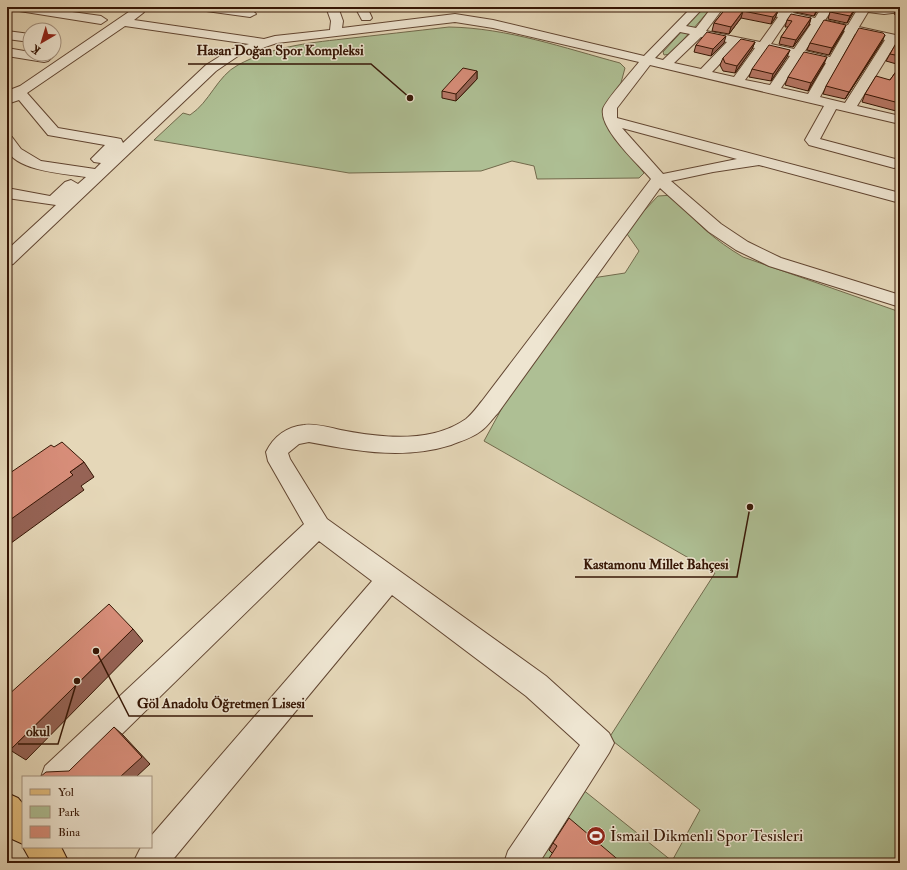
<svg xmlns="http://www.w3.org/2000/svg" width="907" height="870" viewBox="0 0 907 870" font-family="'IM FELL Double Pica',serif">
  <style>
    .green { fill: #aebf94; stroke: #726a4c }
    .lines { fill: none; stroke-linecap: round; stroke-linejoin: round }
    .minor-casing { stroke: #624632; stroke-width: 2 }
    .major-casing { stroke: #361605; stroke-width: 2 }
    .minor { fill: #eee5d1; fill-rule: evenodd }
    .major { fill: #e2bc7c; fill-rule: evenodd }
    .wall { fill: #b97968; stroke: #361605 }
    .shaded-wall { fill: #966355; stroke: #361605 }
    .building { fill: #d78d79; stroke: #361605 }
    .labels { text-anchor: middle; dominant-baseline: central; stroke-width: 3; stroke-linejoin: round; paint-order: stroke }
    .near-poi-label { font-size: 16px; fill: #361605; stroke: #eee5d1; text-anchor: start }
    .leader { fill: none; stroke: #361605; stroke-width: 1.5 }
    .callout-dot { fill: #361605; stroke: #eee5d1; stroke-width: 1.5 }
    .callout-label { font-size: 14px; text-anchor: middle; font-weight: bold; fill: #361605; stroke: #eee5d1; stroke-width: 3; stroke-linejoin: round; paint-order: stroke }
  </style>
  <rect width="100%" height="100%" fill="#e5d7b8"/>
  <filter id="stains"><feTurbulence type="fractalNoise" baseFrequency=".005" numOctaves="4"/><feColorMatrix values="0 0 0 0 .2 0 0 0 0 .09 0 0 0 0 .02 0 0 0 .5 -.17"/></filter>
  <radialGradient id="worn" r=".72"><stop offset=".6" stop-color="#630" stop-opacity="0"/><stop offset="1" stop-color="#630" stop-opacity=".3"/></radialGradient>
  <path class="green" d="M703,7H712L693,29L685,27Z
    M449,27C508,28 564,48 620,63L625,68L609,127L644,173L639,178L537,179L534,166L512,161L481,171L349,173L154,140L183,113L190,115C210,102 217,76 238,65C271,47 307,43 343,39C379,35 414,31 449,27Z
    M682,31L690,32L671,54L664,55L663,52Z
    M674,195C692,221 716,241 743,257L900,312V863H534L582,789L672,861L700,810L609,738L715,573L484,441L526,364L586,279L625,273L639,251L625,231L658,196Z"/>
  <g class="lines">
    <defs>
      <path id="minor" d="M7,7H36L101,16L107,20L101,24L13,10Z
        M136,7H148L143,13L134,20L264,39L275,36L330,30L331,21L326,7H338L343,21L342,28L455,14L493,20L644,56L692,7H704L686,26L696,28L712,7H724L706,31L760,42L778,17L746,9L744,7H766L782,11L785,7H797L793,13L815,18L822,7H834L825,20L848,25L857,10L855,7H900V12L884,14L868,12L859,27L900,36V44L896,43L857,106L900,116V124L836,109L820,139L899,160V166L894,168L809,145L805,140L824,106L650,65L617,108V118L900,193V203L759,165L713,172L671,181L721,224L748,242L781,258L900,295V307L769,266L736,250L709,232L660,188L498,413C492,419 488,426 481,431C472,438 461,441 451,445C403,460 357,451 309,442L299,444L288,453L290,459L327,519L546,676L609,733L614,743L609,753L539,863H504L508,851L580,745L526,696L392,595L170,863H133L141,847H151V836L372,581L319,541L78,777H41L45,766L304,524L268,461L266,452C274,436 286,427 304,425C317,423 333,429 346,431C384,438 432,443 466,419C472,414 477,407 482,401L651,179C638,164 599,129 603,109C605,101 632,71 639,62L493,28L455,22L277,43L238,56L216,71L13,264L7,266V250L56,205L7,198V188L50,196L65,182L71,180L78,184L86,177C67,174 17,171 8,151C6,147 7,140 7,136L12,137L21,149L41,161L95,169L101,163L94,162L91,159L105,145L48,135L19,100L7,104V91L20,86ZM788,19L811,24L794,49L771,44ZM125,26L249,44L230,50L206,65L123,143L121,139L116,138L58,128L27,93ZM821,26L845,31L830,57L805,51ZM680,32L690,34L663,60L655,58ZM855,34L885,40L845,103L820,97ZM701,37L727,42L701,69L674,63ZM738,45L755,48L734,77L712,72ZM766,51L790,56L770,85L745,80ZM801,58L826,63L808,94L781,88ZM622,128L737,159L663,174Z
        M193,7C205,7 249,5 256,14L250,17L199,10Z
        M355,7H367L372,18L370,20H362Z
        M7,31L30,34V42L7,39Z
        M7,48L30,52V54H54V51L56,54L48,61L44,62L7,56Z"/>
      <path id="major" d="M7,793L18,798L23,804V844L12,839L7,833Z
        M23,847H61L69,863H32Z"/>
    </defs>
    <use href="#minor" class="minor-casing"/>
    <use href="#major" class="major-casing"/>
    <use href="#minor" class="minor"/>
    <use href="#major" class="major"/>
  </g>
  <path class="wall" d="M727,7L778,11L775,18L771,24L741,18L729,34L712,31L714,23Z
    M772,7H784L781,9Z
    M797,7H820L814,16L795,12Z
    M834,7H856L847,23L828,19L830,12Z
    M897,7H900V18L894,14Z
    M811,18L809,25L793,47L779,44L781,37L788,27H785L787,20Z
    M843,32L829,55L807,50L810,43Z
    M900,39V65L886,61L890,54Z
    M755,42L752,49L735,73L723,71L720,65L723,58Z
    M882,42L845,99L823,94L826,86Z
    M724,43L711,56L694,52L696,45Z
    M787,57L771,81L749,77L752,69Z
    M824,64L808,91L785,85L788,77Z
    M900,66V111L896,110V111L862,102L865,94L890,80Z
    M477,71V79L456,101L442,98V91Z
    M553,843L622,863L552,853L549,850Z"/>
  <path class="shaded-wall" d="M818,7H820L814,16L817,9Z
    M856,7L855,10L847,23L850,16Z
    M743,11L741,18L729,34L731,27Z
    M778,11L775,18L771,24L773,17Z
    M811,18L809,25L793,47L796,40Z
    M846,25L843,32L829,55L832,48Z
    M885,35L882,42L845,99L849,92Z
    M726,36L724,43L711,56L713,49Z
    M755,42L752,49L735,73L737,66Z
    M790,50L787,57L771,81L773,74Z
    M827,57L824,64L808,91L811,83Z
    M477,71V79L456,101V94Z
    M84,462L94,477L81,486L84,490L7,546V522L70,472Z
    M133,629L143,641L26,760L10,750Z
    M114,727L123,735L150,764L136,777H120Z"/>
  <path class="building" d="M727,7H762L778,11L773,17L743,11L731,27L714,23Z
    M807,7H818L817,9Z
    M834,7H856L850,16L830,12Z
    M791,14L811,18L796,40L781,37L792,21L787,20Z
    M824,20L846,25L832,48L810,43Z
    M859,28L883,33L885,35L849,92L826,86Z
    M707,32L726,36L713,49L696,45Z
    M899,38L900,39V56L890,54Z
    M741,39L755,42L737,66L725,63L723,58Z
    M769,45L790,50L773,74L752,69Z
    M804,52L827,57L811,83L788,77Z
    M900,66V102L899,103L865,94L876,76L890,80Z
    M463,68L477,71L456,94L442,91Z
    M62,442L84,462L70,472L73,475L7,522V475L51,445L54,447Z
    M109,604L133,629L10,750L7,747V696Z
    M114,727L142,757L120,777H40L46,772L69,771Z
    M569,818L622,863H546L557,846L553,843Z"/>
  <defs>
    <symbol id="stadium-disc" viewBox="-11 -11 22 22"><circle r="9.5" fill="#8f2418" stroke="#eee5d1"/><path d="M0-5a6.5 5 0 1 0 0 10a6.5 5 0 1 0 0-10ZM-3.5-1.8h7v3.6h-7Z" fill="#fff"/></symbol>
  </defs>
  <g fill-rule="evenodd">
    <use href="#stadium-disc" x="585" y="825" width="22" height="22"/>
  </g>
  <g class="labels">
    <g class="near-poi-label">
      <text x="610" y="836">İsmail Dikmenli Spor Tesisleri</text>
    </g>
  </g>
  <path class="leader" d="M410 98L371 64H188M750 507L737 577H575M96 651L129 716H313M77 681L58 744H18"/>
  <g class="callout-dot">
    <circle cx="410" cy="98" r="4"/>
    <circle cx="750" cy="507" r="4"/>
    <circle cx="96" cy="651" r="4"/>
    <circle cx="77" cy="681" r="4"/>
  </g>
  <g class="callout-label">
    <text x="280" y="55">Hasan Doğan Spor Kompleksi</text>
    <text x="656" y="569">Kastamonu Millet Bahçesi</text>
    <text x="221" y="708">Göl Anadolu Öğretmen Lisesi</text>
    <text x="38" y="736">okul</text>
  </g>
  <rect width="907" height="870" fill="none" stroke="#e5d7b8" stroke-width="24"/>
  <rect x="8" y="8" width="891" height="854" fill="none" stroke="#361605" stroke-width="2"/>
  <rect x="12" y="12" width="883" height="846" fill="none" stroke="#361605"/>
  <rect x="22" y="776" width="130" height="72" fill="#eee5d1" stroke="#a4927f"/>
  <rect x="30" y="789" width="20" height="6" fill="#e2bc7c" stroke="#a4927f"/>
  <text x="58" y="796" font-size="12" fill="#361605">Yol</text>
  <rect x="30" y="806" width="20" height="12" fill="#aebf94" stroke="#a4927f"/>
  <text x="58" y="816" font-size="12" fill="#361605">Park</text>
  <rect x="30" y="826" width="20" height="12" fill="#d78d79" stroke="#a4927f"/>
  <text x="58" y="836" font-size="12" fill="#361605">Bina</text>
  <g transform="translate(42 42) rotate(218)"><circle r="19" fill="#eee5d1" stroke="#a4927f"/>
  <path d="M0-3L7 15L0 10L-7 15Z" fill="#8f2418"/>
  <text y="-6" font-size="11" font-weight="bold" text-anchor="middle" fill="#361605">K</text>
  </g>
  <rect width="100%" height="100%" filter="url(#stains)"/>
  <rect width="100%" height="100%" fill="url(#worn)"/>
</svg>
